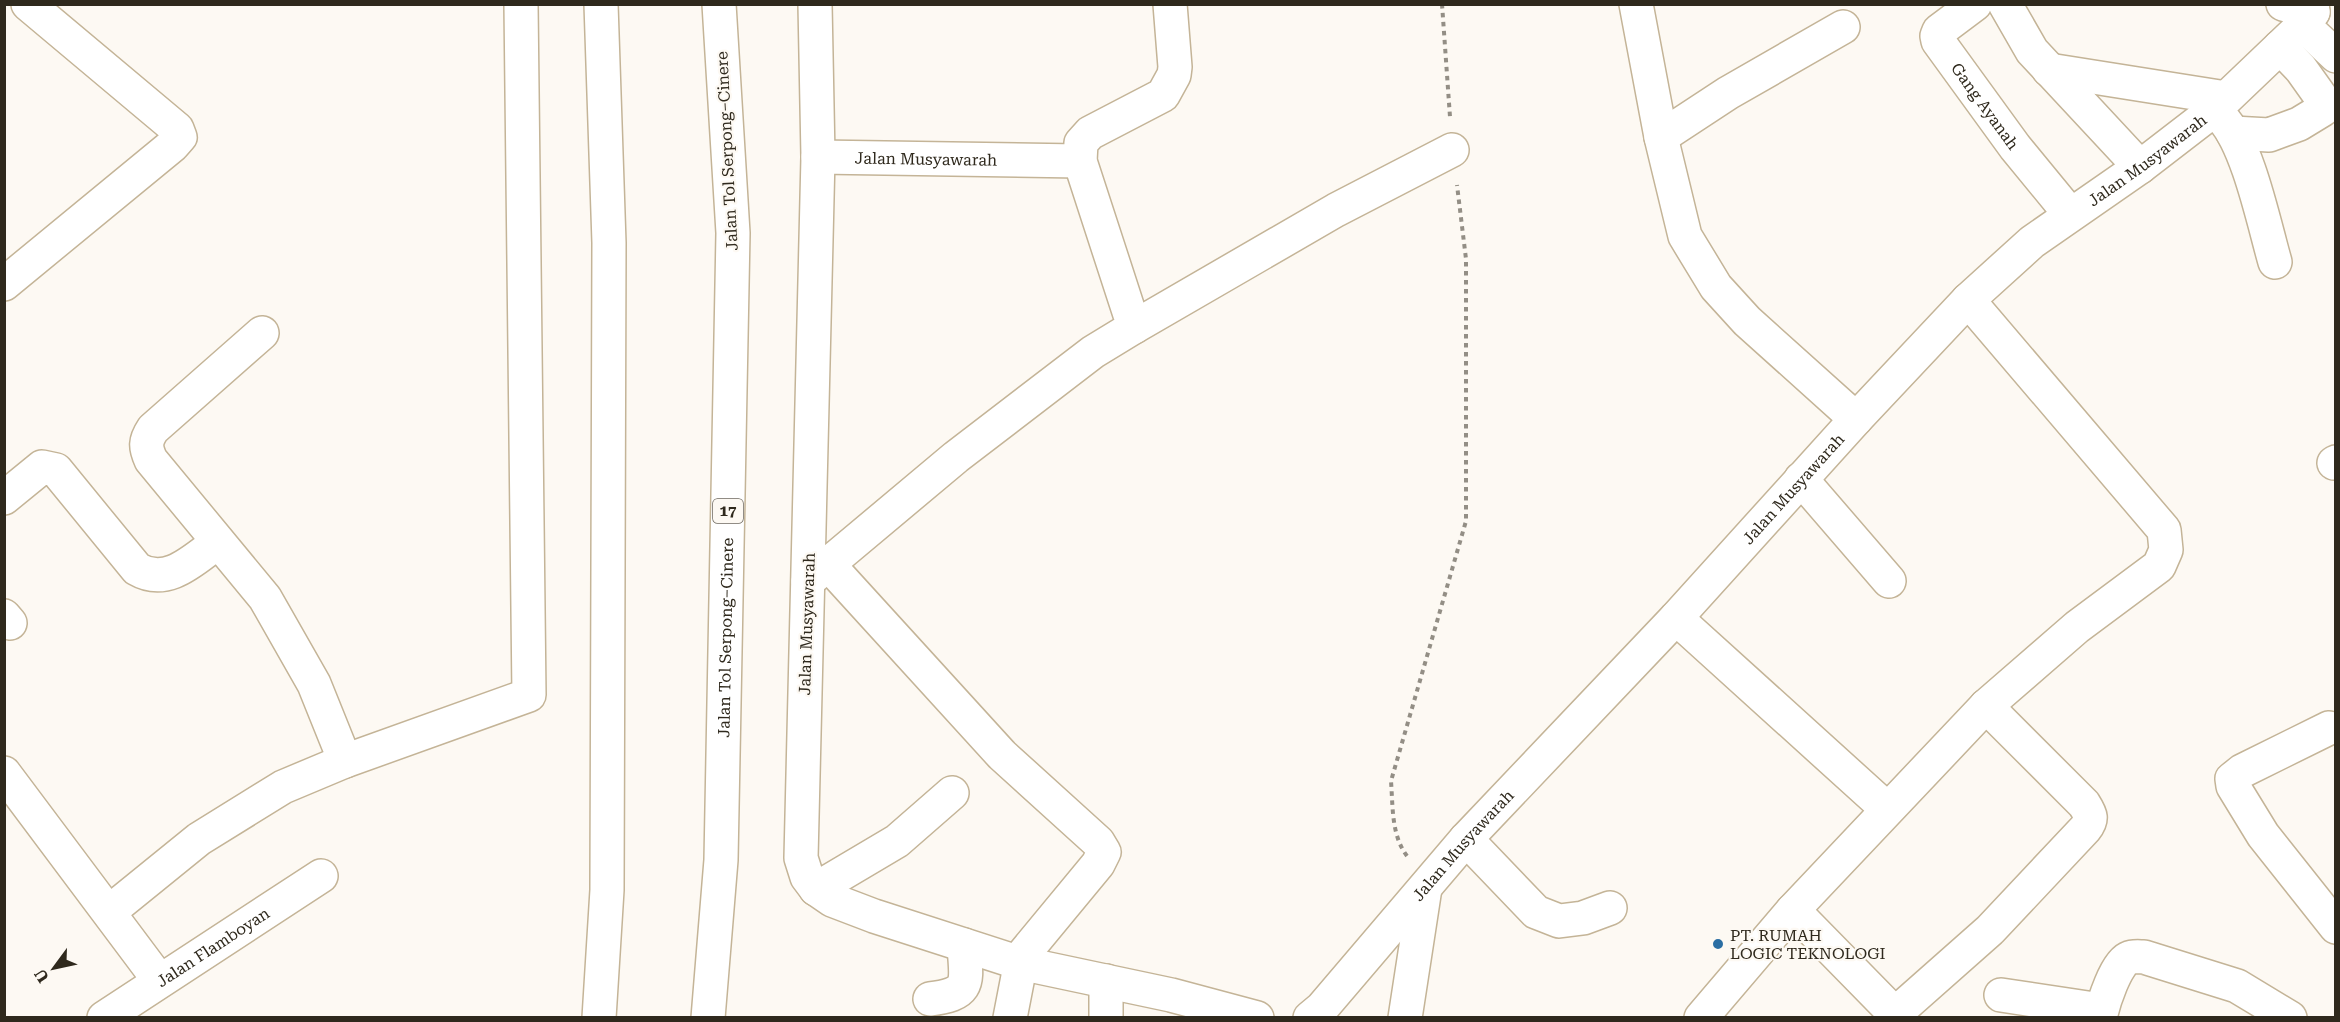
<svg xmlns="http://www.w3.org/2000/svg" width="2340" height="1022" viewBox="0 0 2340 1022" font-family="'Roboto Serif',serif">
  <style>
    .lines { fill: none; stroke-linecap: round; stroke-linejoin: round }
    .minor-casing { stroke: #c4b497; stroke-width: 36 }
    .highway-casing { stroke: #c4b497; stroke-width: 36 }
    .path { stroke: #938e85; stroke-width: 4; stroke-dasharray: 4.5 4.5; stroke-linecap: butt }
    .minor { stroke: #fff; stroke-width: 33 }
    .highway { stroke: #fff; stroke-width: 33 }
    .poi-dot { fill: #2b6ea3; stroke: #fdf9f3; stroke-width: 2 }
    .labels { text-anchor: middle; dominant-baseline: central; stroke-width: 4.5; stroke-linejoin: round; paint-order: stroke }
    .shield { fill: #fdf9f3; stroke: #6d675d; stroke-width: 1.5 }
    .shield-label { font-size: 15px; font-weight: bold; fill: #2f291d }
    .street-label { font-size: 16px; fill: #2f291d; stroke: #fdf9f3 }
    .poi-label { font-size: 16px; fill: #2f291d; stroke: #fdf9f3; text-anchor: start }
  </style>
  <rect width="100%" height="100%" fill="#fdf9f3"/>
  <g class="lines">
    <defs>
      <g id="minor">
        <path d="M815,4L818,157L801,858L807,877L816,889L832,900L874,916L1020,963L1171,995L1257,1018"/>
        <path d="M1636,4L1661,137L1685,236L1716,287L1747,321L1856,419"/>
        <path id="s1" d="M1975,4L1939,31L1937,36L1938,41L2015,147L2070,214"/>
        <path d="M2005,4L2032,51L2140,167"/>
        <path d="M2283,4L2313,12"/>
        <path d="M2303,25L2336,56"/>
        <path d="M2049,70L2226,98"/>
        <path d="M2222,118C2248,145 2264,224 2275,262"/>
        <path d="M2233,133L2269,135L2299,124L2322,110L2323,100L2301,69L2280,47"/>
        <path d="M1661,137L1728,93L1843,27"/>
        <path id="s2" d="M818,157L1080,161"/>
        <path d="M4,284L173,145L180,137L177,129L28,4"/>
        <path d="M1134,327L1336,210L1452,150"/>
        <path d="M262,333L153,429C145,441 145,447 151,460L265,598L314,684L345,761"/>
        <path d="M2334,463L2336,462"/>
        <path d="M1801,479L1889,581"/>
        <path d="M4,498L42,467L56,470L137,569C168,587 194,559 218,542"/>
        <path d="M827,563L1002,755L1098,842L1104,852L1098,864L1022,956L1010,1018"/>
        <path d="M808,581L956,457L1093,352L1134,327L1080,161L1081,143L1090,133L1163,95L1174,75L1175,67L1170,4"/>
        <path d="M4,616L10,623"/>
        <path d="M1676,618L1887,809"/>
        <path d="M2329,728L2242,771L2232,779L2233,786L2263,835L2336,927"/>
        <path d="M4,773L159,980"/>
        <path d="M1466,839L1536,912L1559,921L1583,918L1610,908"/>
        <path d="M816,889L897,841L952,793"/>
        <path d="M1793,910L1895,1014L1990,930L2085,829C2093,819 2091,815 2084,804L1986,706"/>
        <path d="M109,912L199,839L283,787L345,761L529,695L521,4"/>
        <path d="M1106,981V1018"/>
        <path d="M2001,995L2101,1010"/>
        <path d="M930,999C973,994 966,981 964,945"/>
        <path id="s3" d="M104,1018L321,876"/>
        <path id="s4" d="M1310,1018L1322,1008L1466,839L1676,618L1856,419L1968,300L2032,242L2140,167L2214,110L2303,25L2313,12L2312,4"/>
        <path d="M1405,1018L1425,888"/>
        <path d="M1701,1018L1793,910L1986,706L2077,627L2159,566L2166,550L2164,530L1968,300"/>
        <path d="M2100,1018C2103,1004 2116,962 2129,958C2133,956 2140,957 2144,957L2237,986L2290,1018"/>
      </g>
      <g id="highway">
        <path d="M599,1018L607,890L609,243L601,4"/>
        <path id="s5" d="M708,1018L721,860L733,233L719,4"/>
      </g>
    </defs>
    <use href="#minor" class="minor-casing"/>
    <use href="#highway" class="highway-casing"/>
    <path class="path" d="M1442,4L1450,117
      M1407,856C1391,835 1393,806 1391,781L1466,521V259L1457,185"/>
    <use href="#minor" class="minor"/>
    <use href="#highway" class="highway"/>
  </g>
  <circle class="poi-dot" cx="1718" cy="944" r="6"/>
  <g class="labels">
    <rect class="shield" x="713" y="499" width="30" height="24" rx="4.5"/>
    <g class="shield-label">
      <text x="728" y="511">17</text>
    </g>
    <g class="street-label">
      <text stroke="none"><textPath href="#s1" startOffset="136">Gang Ayanah</textPath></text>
      <text transform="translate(727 151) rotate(-93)">Jalan Tol Serpong–Cinere</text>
      <text stroke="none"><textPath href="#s2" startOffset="108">Jalan Musyawarah</textPath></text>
      <text stroke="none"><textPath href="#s4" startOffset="1202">Jalan Musyawarah</textPath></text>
      <text stroke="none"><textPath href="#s4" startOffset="717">Jalan Musyawarah</textPath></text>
      <text transform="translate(807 624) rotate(-88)">Jalan Musyawarah</text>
      <text stroke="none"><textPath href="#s5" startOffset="381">Jalan Tol Serpong–Cinere</textPath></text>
      <text stroke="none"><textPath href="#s4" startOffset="231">Jalan Musyawarah</textPath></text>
      <text stroke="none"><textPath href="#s3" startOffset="130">Jalan Flamboyan</textPath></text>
    </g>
    <g class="poi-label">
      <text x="1730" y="935">PT. RUMAH<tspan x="1730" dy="18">LOGIC TEKNOLOGI</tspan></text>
    </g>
  </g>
  <rect width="2340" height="1022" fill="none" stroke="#2f291d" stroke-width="12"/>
  <g transform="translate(54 968) rotate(237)" stroke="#fdf9f3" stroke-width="4.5" paint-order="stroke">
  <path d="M0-4.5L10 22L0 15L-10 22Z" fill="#2f291d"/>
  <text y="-9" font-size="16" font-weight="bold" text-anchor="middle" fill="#2f291d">U</text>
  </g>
</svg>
